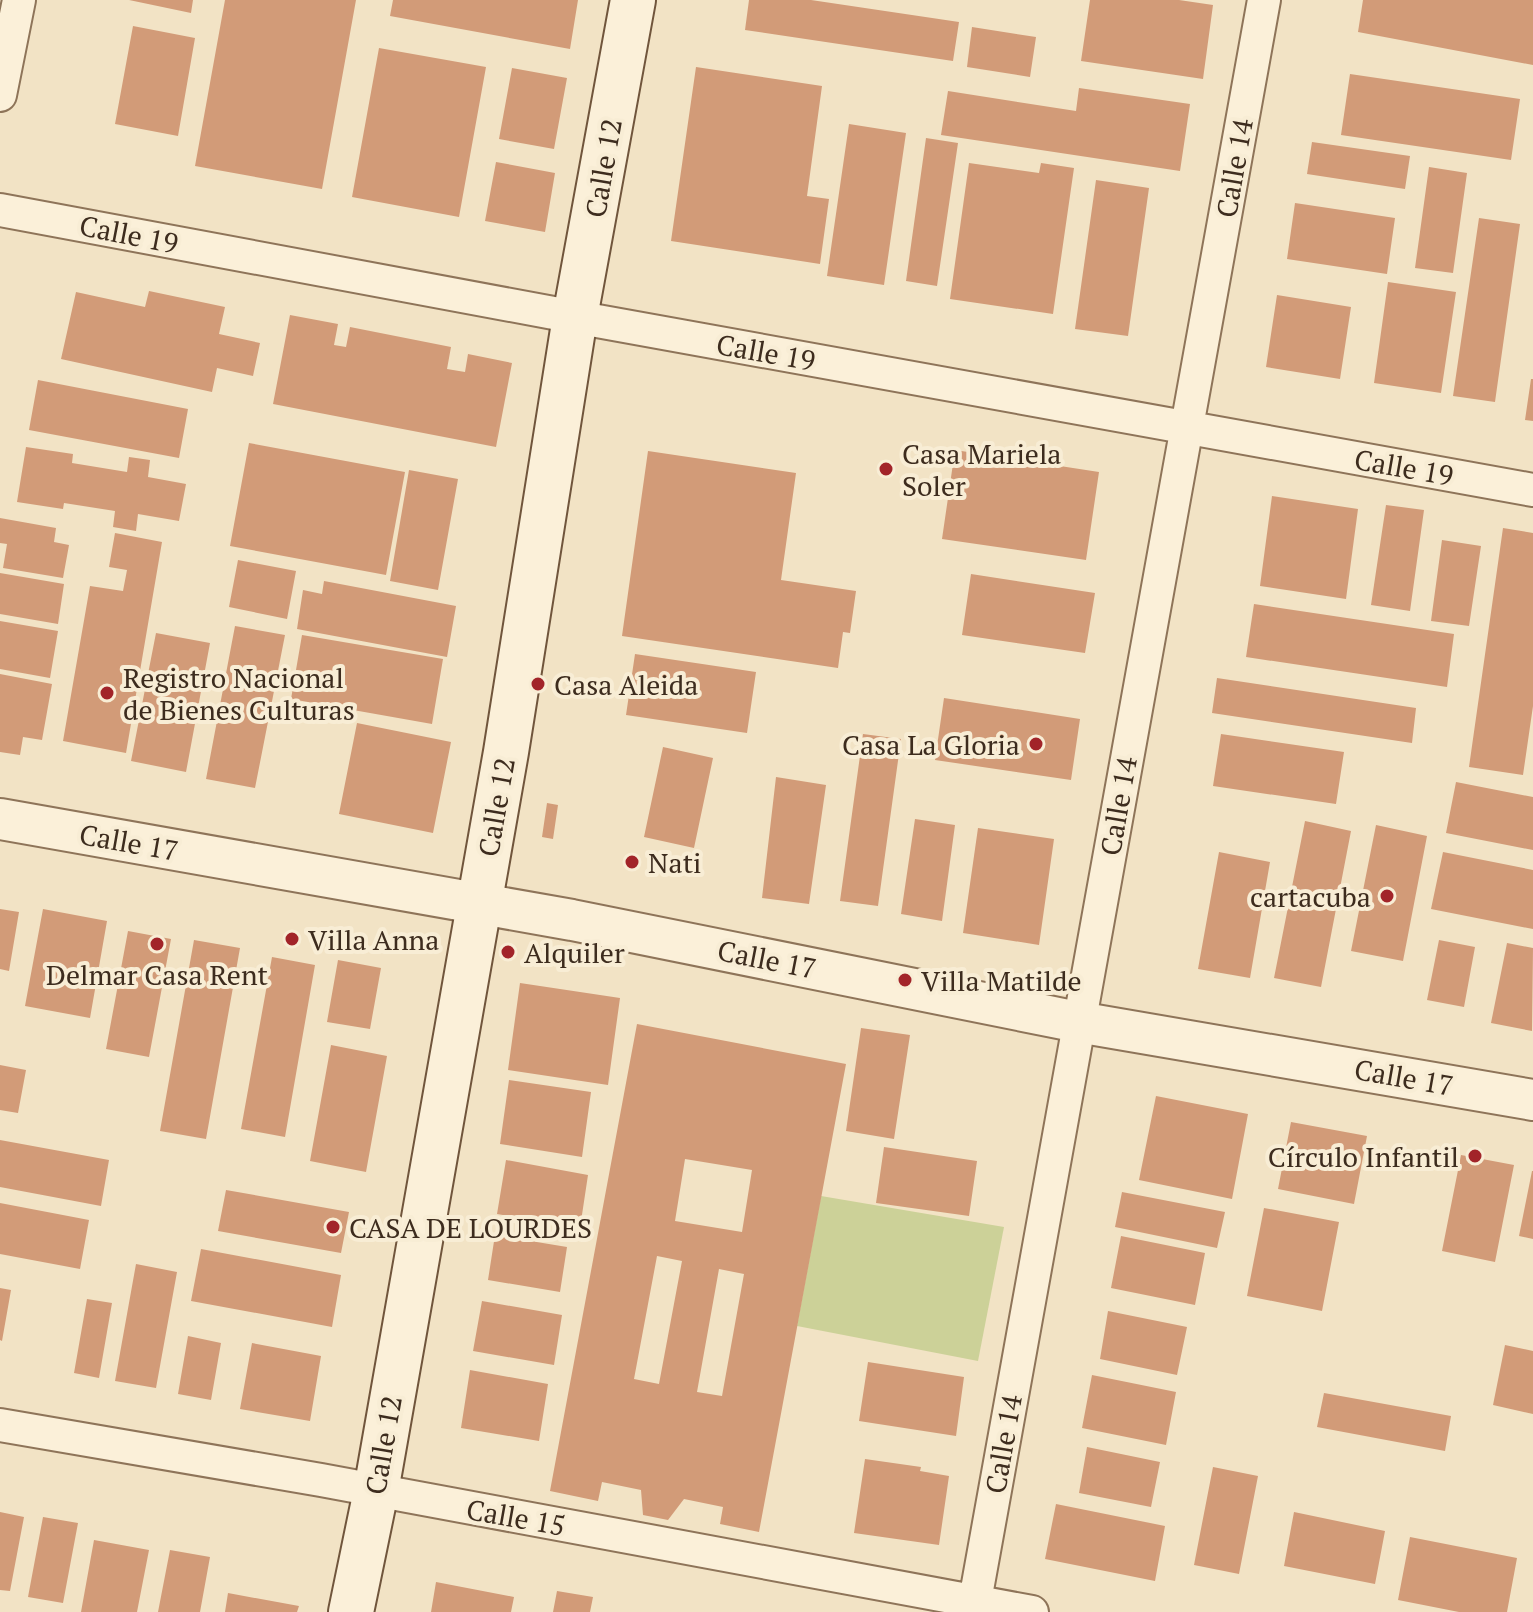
<svg xmlns="http://www.w3.org/2000/svg" width="1533" height="1612" viewBox="0 0 1533 1612" font-family="'PT Serif',serif">
  <style>
    .green { fill: #ccd198 }
    .building { fill: #d29b78; fill-rule: evenodd }
    .lines { fill: none; stroke-linecap: round; stroke-linejoin: round }
    .minor-casing { stroke: #8e7459; stroke-width: 36 }
    .tertiary-casing { stroke: #8e7459; stroke-width: 44 }
    .secondary-casing { stroke: #70553c; stroke-width: 48 }
    .minor { stroke: #fbf0d9; stroke-width: 32 }
    .tertiary { stroke: #fbf0d9; stroke-width: 40 }
    .secondary { stroke: #fbf0d9; stroke-width: 44 }
    .poi-dot { fill: #a22429; stroke: #f8edd5; stroke-width: 3 }
    .labels { text-anchor: middle; dominant-baseline: central; stroke-width: 8; stroke-linejoin: round; paint-order: stroke }
    .street-label { font-size: 28px; fill: #3d2c1e; stroke: #f8edd5 }
    .poi-label { font-size: 28px; fill: #3d2c1e; stroke: #f8edd5; text-anchor: start }
  </style>
  <rect width="100%" height="100%" fill="#f2e3c5"/>
  <path class="green" d="M821,1196L1004,1227L978,1361L797,1326Z"/>
  <path class="building" d="M129,0H193L191,13Z
    M225,0H356L322,189L195,166Z
    M393,0H578L570,49L390,16Z
    M749,0H811L959,22L953,61L745,30Z
    M1090,0H1179L1213,5L1203,79L1081,61Z
    M1363,0H1533V65L1358,32Z
    M133,26L195,38L178,136L115,124Z
    M972,27L1036,37L1030,77L967,67Z
    M379,48L486,67L459,217L352,197Z
    M696,67L822,86L807,196L829,199L820,264L671,241Z
    M512,68L567,78L554,149L499,139Z
    M1350,74L1520,99L1511,160L1341,135Z
    M1079,88L1190,104L1180,171L941,135L948,91L1076,111Z
    M849,124L906,133L884,285L827,276Z
    M926,138L958,143L937,286L906,281Z
    M1312,142L1410,156L1405,189L1307,174Z
    M496,162L555,173L545,232L485,221Z
    M969,163L1039,173L1041,163L1074,168L1053,314L950,299Z
    M1429,167L1467,173L1453,273L1415,268Z
    M1096,180L1149,188L1128,336L1075,329Z
    M1295,203L1395,218L1387,274L1287,259Z
    M1479,218L1520,224L1495,402L1453,396Z
    M1388,282L1456,292L1441,393L1374,383Z
    M149,291L225,307L219,334L260,343L253,376L217,368L212,392L61,359L76,292L145,307Z
    M1277,295L1351,307L1340,379L1266,367Z
    M290,315L338,324L334,345L346,347L350,327L451,347L447,369L465,372L468,354L512,363L496,447L273,404Z
    M1531,379H1533V421L1525,420Z
    M38,380L188,409L179,458L29,430Z
    M249,443L405,472L386,575L230,546Z
    M26,447L73,454L72,463L127,472L129,457L150,460L148,477L186,484L179,521L138,514L136,531L113,527L115,511L64,503L63,509L17,502Z
    M955,450L1099,472L1086,560L942,539Z
    M648,451L796,473L781,580L856,591L850,633L843,632L838,668L622,636Z
    M409,470L458,479L438,590L390,581Z
    M1272,496L1358,509L1346,599L1260,586Z
    M1386,505L1424,510L1410,611L1371,605Z
    M0,518L56,528L54,542L69,545L63,578L3,568L7,544L0,543Z
    M1503,528L1533,533V706L1523,775L1469,767Z
    M115,533L162,542L126,753L63,741L90,586L123,591L127,570L109,567Z
    M1442,540L1481,546L1469,626L1431,621Z
    M238,560L296,571L287,619L229,607Z
    M0,573L64,584L58,624L0,614Z
    M971,574L1095,593L1085,653L962,635Z
    M324,581L456,606L447,657L297,629L303,590L322,594Z
    M1254,604L1454,634L1447,687L1246,657Z
    M0,621L58,631L50,678L0,669Z
    M235,626L285,635L255,788L206,779Z
    M156,633L210,643L186,772L131,761Z
    M302,635L443,659L432,724L291,699Z
    M635,654L756,672L747,733L626,715Z
    M0,674L52,684L42,740L23,737L20,755L0,752Z
    M1217,678L1416,708L1412,743L1212,713Z
    M944,698L1080,719L1071,780L935,760Z
    M357,723L451,742L433,833L339,814Z
    M863,734L901,739L878,906L840,901Z
    M1221,734L1344,752L1336,804L1213,786Z
    M663,747L713,758L694,848L644,837Z
    M776,777L826,785L809,904L762,898Z
    M1456,782L1533,797V850L1446,833Z
    M547,803L558,805L553,839L542,837Z
    M915,819L955,825L942,921L901,914Z
    M1305,821L1351,831L1321,987L1274,978Z
    M1376,825L1427,836L1403,961L1351,951Z
    M978,828L1054,839L1039,945L963,933Z
    M1219,852L1270,862L1250,978L1198,969Z
    M1443,852L1533,870V929L1431,909Z
    M0,909L19,912L9,971L0,969Z
    M43,909L107,921L90,1018L25,1006Z
    M128,931L171,939L149,1057L106,1049Z
    M194,940L240,948L206,1139L160,1131Z
    M1439,940L1475,947L1464,1007L1427,1000Z
    M1507,943L1533,948L1532,1031L1491,1023Z
    M272,957L315,965L285,1137L241,1129Z
    M338,960L381,968L370,1029L327,1022Z
    M520,983L620,998L608,1085L508,1070Z
    M637,1024L846,1064L759,1532L720,1524L723,1507L684,1499L668,1520L643,1515L641,1490L602,1482L598,1501L550,1491ZM685,1159L752,1170L742,1232L675,1221ZM657,1256L682,1261L659,1384L634,1379ZM719,1269L744,1274L722,1396L697,1392Z
    M861,1028L910,1035L894,1139L846,1131Z
    M331,1045L387,1056L366,1172L310,1161Z
    M0,1065L26,1070L18,1113L0,1110Z
    M509,1080L591,1092L582,1157L500,1144Z
    M1156,1096L1248,1114L1232,1199L1139,1180Z
    M1291,1122L1367,1136L1354,1204L1278,1189Z
    M0,1140L109,1160L101,1206L0,1187Z
    M884,1147L977,1161L969,1216L876,1203Z
    M1461,1155L1514,1165L1495,1262L1442,1251Z
    M506,1160L588,1175L580,1228L497,1214Z
    M1532,1171H1533V1239L1519,1236Z
    M226,1190L349,1212L341,1253L218,1231Z
    M1122,1192L1225,1212L1217,1248L1115,1227Z
    M0,1203L89,1220L80,1269L0,1254Z
    M1264,1208L1339,1222L1322,1311L1247,1296Z
    M495,1235L567,1247L560,1292L488,1280Z
    M1121,1236L1205,1253L1195,1305L1111,1288Z
    M201,1249L341,1275L332,1327L191,1301Z
    M136,1264L177,1272L156,1388L115,1381Z
    M0,1288L11,1290L2,1341L0,1340Z
    M87,1299L112,1303L99,1378L74,1373Z
    M482,1301L562,1315L554,1365L473,1351Z
    M1108,1311L1187,1327L1177,1375L1100,1359Z
    M188,1336L221,1343L211,1400L178,1394Z
    M252,1343L321,1356L310,1421L240,1409Z
    M1505,1345L1533,1351V1414L1493,1405Z
    M868,1362L964,1377L956,1436L859,1421Z
    M470,1370L548,1384L539,1441L461,1428Z
    M1092,1375L1176,1392L1166,1445L1082,1428Z
    M1324,1393L1451,1416L1445,1451L1317,1427Z
    M1087,1447L1160,1462L1151,1507L1079,1493Z
    M865,1459L921,1467L920,1471L949,1476L939,1545L854,1533Z
    M1213,1467L1258,1476L1239,1574L1194,1565Z
    M1056,1504L1165,1526L1155,1581L1045,1559Z
    M0,1512L24,1517L10,1591L0,1590Z
    M1294,1512L1385,1531L1375,1584L1284,1566Z
    M43,1517L78,1523L63,1603L28,1597Z
    M1410,1537L1517,1558L1507,1612H1459L1398,1600Z
    M94,1540L149,1550L137,1612H81Z
    M170,1550L210,1557L200,1612H158Z
    M436,1582L514,1597L511,1612H431Z
    M557,1591L593,1597L590,1612H553Z
    M228,1593L299,1606L297,1612H225Z"/>
  <g class="lines">
    <defs>
      <path id="minor" d="M0,95L19,0
        M0,210L575,317L1533,490
        M0,1425L321,1480L1032,1612
        M973,1612L1264,0"/>
      <path id="tertiary" d="M0,819L572,920L1078,1022L1533,1100"/>
      <path id="secondary" d="M351,1612L376,1491L506,752L575,317L633,0"/>
    </defs>
    <use href="#minor" class="minor-casing"/>
    <use href="#tertiary" class="tertiary-casing"/>
    <use href="#secondary" class="secondary-casing"/>
    <use href="#minor" class="minor"/>
    <use href="#tertiary" class="tertiary"/>
    <use href="#secondary" class="secondary"/>
  </g>
  <g class="poi-dot">
    <circle cx="886" cy="469" r="8"/>
    <circle cx="538" cy="684" r="8"/>
    <circle cx="107" cy="693" r="8"/>
    <circle cx="1036" cy="744" r="8"/>
    <circle cx="632" cy="862" r="8"/>
    <circle cx="1387" cy="896" r="8"/>
    <circle cx="292" cy="939" r="8"/>
    <circle cx="157" cy="944" r="8"/>
    <circle cx="508" cy="952" r="8"/>
    <circle cx="905" cy="980" r="8"/>
    <circle cx="1475" cy="1156" r="8"/>
    <circle cx="333" cy="1227" r="8"/>
  </g>
  <g class="labels">
    <g class="street-label">
      <text transform="translate(603 168) rotate(-80)">Calle 12</text>
      <text transform="translate(1234 168) rotate(-80)">Calle 14</text>
      <text transform="translate(129 234) rotate(11)">Calle 19</text>
      <text transform="translate(766 352) rotate(10)">Calle 19</text>
      <text transform="translate(1404 467) rotate(10)">Calle 19</text>
      <text transform="translate(1118 806) rotate(-80)">Calle 14</text>
      <text transform="translate(496 807) rotate(-80)">Calle 12</text>
      <text transform="translate(129 842) rotate(10)">Calle 17</text>
      <text transform="translate(767 959) rotate(11)">Calle 17</text>
      <text transform="translate(1404 1077) rotate(10)">Calle 17</text>
      <text transform="translate(1003 1444) rotate(-80)">Calle 14</text>
      <text transform="translate(383 1445) rotate(-80)">Calle 12</text>
      <text transform="translate(516 1517) rotate(10)">Calle 15</text>
    </g>
    <g class="poi-label">
      <text x="902" y="453">Casa Mariela<tspan x="902" dy="32">Soler</tspan></text>
      <text x="123" y="677">Registro Nacional<tspan x="123" dy="32">de Bienes Culturas</tspan></text>
      <text x="554" y="684">Casa Aleida</text>
      <text x="1020" y="744" text-anchor="end">Casa La Gloria</text>
      <text x="648" y="862">Nati</text>
      <text x="1371" y="896" text-anchor="end">cartacuba</text>
      <text x="308" y="939">Villa Anna</text>
      <text x="524" y="952">Alquiler</text>
      <text x="157" y="974" text-anchor="middle">Delmar Casa Rent</text>
      <text x="921" y="980">Villa Matilde</text>
      <text x="1459" y="1156" text-anchor="end">Círculo Infantil</text>
      <text x="349" y="1227">CASA DE LOURDES</text>
    </g>
  </g>
</svg>
